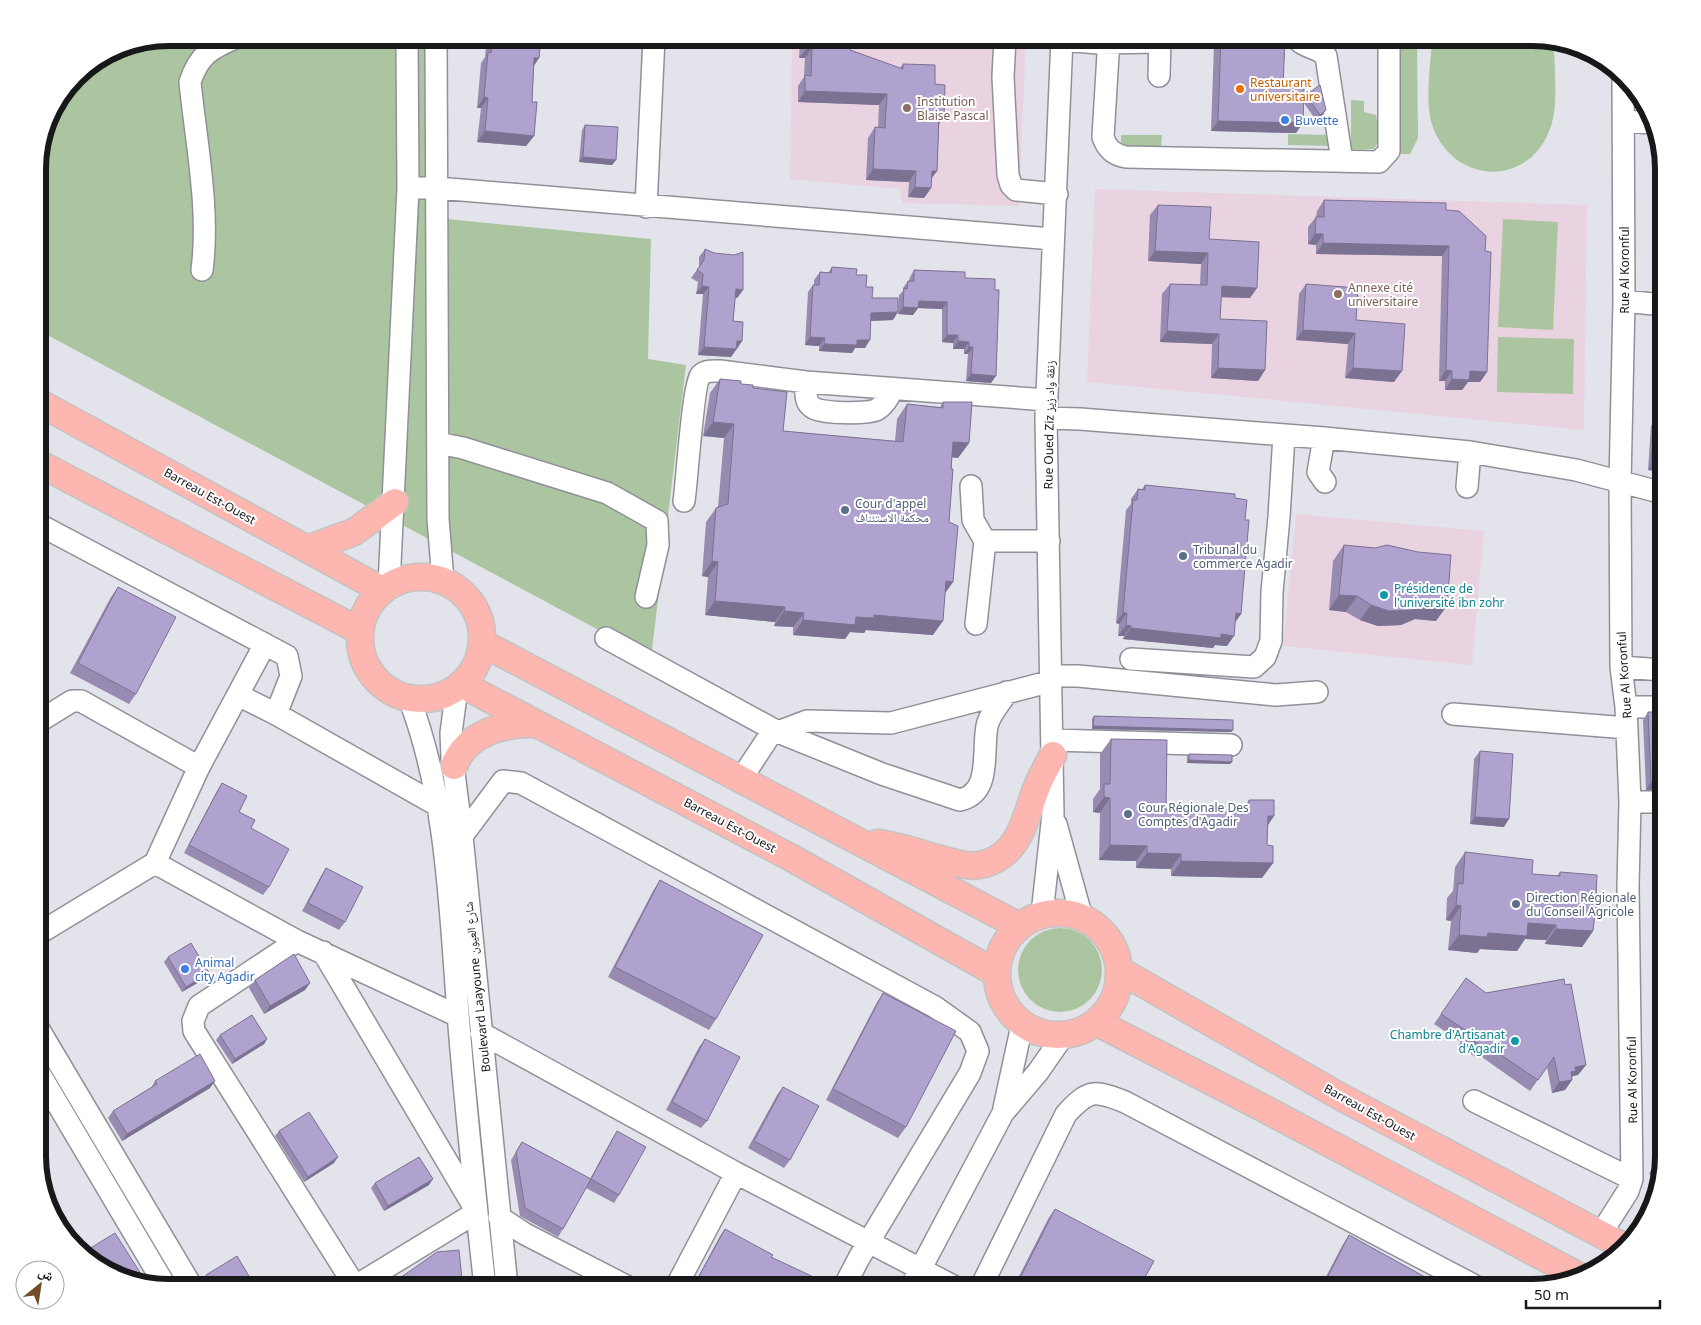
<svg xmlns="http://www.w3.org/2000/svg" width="1701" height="1325" viewBox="0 0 1701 1325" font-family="'Noto Sans','Noto Naskh Arabic',sans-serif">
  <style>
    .education { fill: #e9d3e1 }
    .green { fill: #abc5a0 }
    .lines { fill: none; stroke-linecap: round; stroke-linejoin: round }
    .minor-casing { stroke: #909198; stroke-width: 24 }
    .major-casing { stroke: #c3c3c3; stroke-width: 29 }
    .minor { stroke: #fff; stroke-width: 21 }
    .major { stroke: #feb7b0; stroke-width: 26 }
    .wall { fill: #978bb2 }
    .shaded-wall { fill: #7b7191 }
    .building { fill: #b0a2cf; stroke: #7b7191 }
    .food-dot { fill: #e8710a; stroke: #fff; stroke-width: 2 }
    .education-dot { fill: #8d6e63; stroke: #fff; stroke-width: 2 }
    .shop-dot { fill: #3f7fe0; stroke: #fff; stroke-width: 2 }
    .service-dot { fill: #5c6f8a; stroke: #fff; stroke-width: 2 }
    .culture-dot { fill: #0f9aa8; stroke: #fff; stroke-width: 2 }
    .labels { text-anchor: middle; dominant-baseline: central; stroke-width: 4; stroke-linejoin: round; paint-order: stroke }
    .food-label { font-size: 12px; fill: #c56008; stroke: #fff; text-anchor: start }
    .education-label { font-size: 12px; fill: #785e54; stroke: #fff; text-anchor: start }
    .shop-label { font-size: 12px; fill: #366cbe; stroke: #fff; text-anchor: start }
    .street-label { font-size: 12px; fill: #17181a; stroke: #fff }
    .service-label { font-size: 12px; fill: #4e5e75; stroke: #fff; text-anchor: start }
    .culture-label { font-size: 12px; fill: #0d838f; stroke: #fff; text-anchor: start }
    .rim { fill: none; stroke: #17181a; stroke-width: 6 }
  </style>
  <rect width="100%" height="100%" fill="#e3e4eb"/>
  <path class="education" d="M792,38H1026L1019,206L903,203L899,189L790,179Z
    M1095,189L1587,205L1584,430L1087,382Z
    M1296,514L1484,531L1472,665L1283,646Z"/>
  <path class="green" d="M170,38H429L427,217L651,239L648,359L686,365L651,658L38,330V161L51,111L82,70L119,47Z
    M1400,38H1417L1418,138L1410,154H1399Z
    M1432,38H1532L1554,42C1554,68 1559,105 1550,129C1527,191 1448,183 1431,121C1425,98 1431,62 1432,38Z
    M1351,100L1364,101V112L1376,115L1380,139L1374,149L1351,151Z
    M1288,134L1331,135V146L1288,145Z
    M1121,135H1162L1161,147L1121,146Z
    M1503,219L1558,222L1553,330L1498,327Z
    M1498,337L1574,339L1573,394L1497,392Z
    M1018 970a42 42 0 1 1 84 0a42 42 0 1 1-84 0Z"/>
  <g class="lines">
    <defs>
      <path id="minor" d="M436,38L438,519L443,581
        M1005,38L1003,77L1008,175L1011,185L1016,190L1057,194
        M1109,38L1103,137C1107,149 1114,155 1126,157L1379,162L1389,151V38
        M1297,38C1303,48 1318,47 1326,56L1342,161
        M1062,40L1099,43L1160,42
        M1159,76L1160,38
        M1623,121L1653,123
        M408,188H437L1053,239
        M646,207L654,38
        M202,270C210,210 196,142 190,82C199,55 210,49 235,38
        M1624,301L1663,305
        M806,382C806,391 804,401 812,407C819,414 867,414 876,410C884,406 889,396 893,389
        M1046,418L1080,419L1324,438L1470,452L1576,470L1663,493
        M1324,438L1318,472L1325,482
        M438,443L463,448L607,493L657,521L658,545L646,597
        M971,486L973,520L985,541
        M1467,487L1470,452
        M684,501C687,481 693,383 701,375C706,370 713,371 720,371L806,382L1047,400
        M38,524L287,656L291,676L276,714
        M389,585L408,188L407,38
        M976,624L985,541H1049
        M606,638L778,732L882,774L960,800C992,793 982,752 987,726C989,715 1001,702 1007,692
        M1131,659L1254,667L1265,657L1271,641L1272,592L1279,517L1284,435
        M1621,667L1663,670
        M1052,676H1078L1276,695L1317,692
        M457,688L451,733L452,757L462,836L507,1287
        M238,695L276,714L437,805
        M409,698C447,797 450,908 458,1013C465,1105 475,1196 485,1287
        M1626,707H1663
        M1453,714L1627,728
        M38,722L72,701H81L199,767
        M1053,740L1231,745
        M741,779L770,735L807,721L891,723L1052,681
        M1630,802H1663
        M1056,824L1082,918
        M462,836L503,781L521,783L935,1007L970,1032L978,1051L970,1073L859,1258L844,1287
        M155,863L297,941L458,1016
        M1042,914L1053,814L1046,418L1062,38
        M38,934L155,863L199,767L265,644
        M297,941L199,1006L193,1021L194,1031L355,1286
        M323,952L477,1212L354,1287
        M38,1028L192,1287
        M481,1033L736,1173L955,1287
        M38,1071L166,1287
        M1474,1101L1632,1179
        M1004,1108L1022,1025
        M499,1217L525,1234L628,1287
        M1600,1235L1628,1191L1632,1179L1628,886L1630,802L1626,707L1621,667L1620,483L1624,301L1623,76
        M676,1287L736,1173
        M911,1287L1003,1113L1038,1072L1063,1036
        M981,1287L1066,1114C1089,1089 1094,1090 1125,1102L1477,1287"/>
      <path id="major" d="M38,402L382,590
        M38,463L360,631
        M307,549L354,532L395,502
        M360 638a61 61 0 1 1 122 0a61 61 0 1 1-122 0Z
        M482,643L1019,926
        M461,684L790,857L996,973
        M454,766C466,733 504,723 536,724
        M877,843C908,847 936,860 966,865C982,868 999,860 1010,848C1025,831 1030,802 1039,782C1043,773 1048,764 1053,755
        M997 974a61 61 0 1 1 122 0a61 61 0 1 1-122 0Z
        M1119,970L1341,1097L1625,1247
        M1096,1022L1263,1108L1579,1276"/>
    </defs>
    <use href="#minor" class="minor-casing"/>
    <use href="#major" class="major-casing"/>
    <use href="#minor" class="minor"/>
    <use href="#major" class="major"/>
  </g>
  <path class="wall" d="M487,38H541L534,66L532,102L534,136L526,146L477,142L481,108H477L481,63L485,57Z
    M800,38H851L850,50L900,68L903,64L935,84L939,124L937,171L932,178L931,188L924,198L908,197L909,182L866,180L868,138L875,127L878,128L879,105L798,102V86L804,77L805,58H799Z
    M899,38H953L947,46L898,45Z
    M1219,38H1285L1283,87L1304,99L1306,95L1326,110L1322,115L1316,120L1303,102L1296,133L1211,131L1214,44Z
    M1637,94L1649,110L1636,109Z
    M585,125L616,160L612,165L579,162L582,130Z
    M1324,200L1446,210L1485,251L1487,372L1480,382H1468L1462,390H1445V381H1439L1442,256L1316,254V245L1308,244V227L1316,217L1317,211Z
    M1158,205L1209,239L1250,298L1221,297L1220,319L1265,370L1258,381L1211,378L1212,344L1160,342L1162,294L1170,284L1200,285L1201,264L1148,261L1150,215Z
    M705,249L743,290L737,298H735L733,321L737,349L731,357L698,355L703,294H696L698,282L691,278L699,267V257Z
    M1663,250H1664V293L1659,292Z
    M832,267L856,275L866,287L872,298L893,320L871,321L865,348H855L852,353L819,351V346L805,345L808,292L813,285H814V280L820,272L828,273Z
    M914,270L965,278L991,383L966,381L968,354H964V349H953V343L942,342V309L918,308L913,315L898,314L899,295L903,291V288L908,281H909L910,277Z
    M1306,284L1356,320L1394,382L1345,378L1348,344L1296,340L1299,294Z
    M1664,312V364L1656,363L1660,317Z
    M720,379L741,384L753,388L783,431L895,441L897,419L907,404L940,407L943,402L969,443L958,458L952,457L949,522L953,582L945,593L933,635L866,630L864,633L850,632L845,639L793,635V627L774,626L775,622L705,615L708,577L702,576L706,522L716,508L718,507L724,438L703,436L710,393Z
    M1655,420L1664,421V472L1648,470L1651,426Z
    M1145,485L1235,498L1245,520L1241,614L1235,622L1227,646L1215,645L1213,648L1123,639L1124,636H1118L1119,624L1116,623L1126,510L1131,504V499L1138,489H1142Z
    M1344,545L1436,621L1415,619L1401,625L1378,626L1360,620L1346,612L1329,610L1333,561Z
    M118,587L136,694L129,704L70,673L111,597Z
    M1648,712H1664V789L1646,790L1643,720Z
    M1094,716L1233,730L1231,732L1092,729V719Z
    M1111,739L1166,810L1241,812L1249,800L1267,826V845L1273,863L1262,878L1171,876V869L1136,868V861L1099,860L1100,813L1093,812V799L1100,789V754Z
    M1480,751L1504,827L1470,824L1474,759Z
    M1189,754L1232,762L1230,764L1187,763V756Z
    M222,783L239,812L251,828L269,887L263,895L184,853L217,791Z
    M1465,852L1532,874L1557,876L1560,872L1596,897L1599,913L1594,920L1593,931L1582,947L1545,944L1546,940L1525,939L1517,951L1480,949L1477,953L1448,950L1451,921L1446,920L1447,898L1453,891L1455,867Z
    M326,868L345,922L339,930L302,911L321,876Z
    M660,880L716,1019L709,1030L608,977L653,891Z
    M168,957L206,978L182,992L164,962Z
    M1466,978L1486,993L1565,985L1586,1065L1578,1075L1573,1076L1572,1077V1080L1565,1090L1552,1093L1547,1067L1530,1091L1479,1055L1477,1058L1458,1046L1461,1042L1434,1024Z
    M255,980L305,990L264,1014L249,988Z
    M883,993L906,1127L898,1138L826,1100L876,1004Z
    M220,1035L267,1039L264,1044L232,1064L216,1040Z
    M705,1039L707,1121L701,1128L666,1110L699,1047Z
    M155,1081L210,1088L122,1141L108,1118L113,1111L151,1088Z
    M783,1087L790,1160L784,1168L748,1148L777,1095Z
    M279,1131L334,1163L304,1182L275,1136Z
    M617,1131L619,1195L614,1203L586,1188L563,1229L558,1237L520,1216L511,1160L522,1142L590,1179L612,1139Z
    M1661,1152L1664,1156L1659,1179L1649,1174Z
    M375,1183L429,1185L384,1211L371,1188Z
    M1055,1209L1139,1288H1013L1048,1219Z
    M725,1229L771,1257L817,1288H692L720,1236Z
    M1349,1235L1445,1288H1320L1342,1246Z
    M206,1275L252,1281L249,1286L246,1288H206L202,1280Z
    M400,1278L463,1288H394V1286Z"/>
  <path class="shaded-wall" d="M903,38H953L947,46L898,45Z
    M807,48H812L805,58H799Z
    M534,58H539L532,69Z
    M805,91L887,94L879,105L798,102Z
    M484,97L488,98L481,108H477Z
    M1639,104H1645L1649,110L1636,109Z
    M1326,110L1322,115L1316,120L1320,115Z
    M939,116L944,117L937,127Z
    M1218,121L1303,123L1296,133L1211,131Z
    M485,131L534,136L526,146L477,142Z
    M583,157L616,160L612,165L579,162Z
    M873,169L916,171L909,182L866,180Z
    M932,171H937L929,181Z
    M915,187L931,188L924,198L908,197Z
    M1315,234H1323L1316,245L1308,244Z
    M1323,243L1449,246L1442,256L1316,254Z
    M1155,251L1208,253L1201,264L1148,261Z
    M702,286L709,287L703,294H696Z
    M1222,286L1257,288L1250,298L1214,297Z
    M1663,287L1664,293L1659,292Z
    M736,289L743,290L737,298L731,297Z
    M919,301L947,302L942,309L918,308L913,315L898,314L903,307Z
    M898,312L893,320L866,321L871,313Z
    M1303,330L1355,333L1348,344L1296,340Z
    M1167,331L1219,334L1212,344L1160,342Z
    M947,335H958L953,343L942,342Z
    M810,337L825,338L819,346L805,345Z
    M857,340H870L865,348H855L852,353L819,351L824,344Z
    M737,341H742L737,349Z
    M958,341L969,342L964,349H953Z
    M704,347L736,349L731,357L698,355Z
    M969,347H973L968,354H964Z
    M1660,358H1664V364L1656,363Z
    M1218,368L1265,370L1258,381L1211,378Z
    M1353,368L1402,371L1394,382L1345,378Z
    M1446,370L1452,371L1445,381H1439Z
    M1470,371L1487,372L1480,382H1468L1462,390H1445L1452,379Z
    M971,374L996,376L991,383L966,381Z
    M713,422L734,424L724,438L703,436Z
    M953,442L969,443L958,458L942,456Z
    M1651,465L1664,466V472L1648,470Z
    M712,561L718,562L708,577L702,576Z
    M946,581L953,582L943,596Z
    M1339,595L1357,596L1346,612L1329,610Z
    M715,601L785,607L775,622L705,615Z
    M1426,604L1447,606L1436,621L1415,619L1401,625L1378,626L1360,620L1371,605Z
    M784,611L804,613L793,627L774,626Z
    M1123,613H1127L1119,624L1116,623Z
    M1236,613L1241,614L1234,624Z
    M874,615L943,621L933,635L866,630L864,633L850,632L845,639L793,635L803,620L856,617Z
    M1126,625L1131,626L1124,636H1118Z
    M1131,628L1234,636L1227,646L1215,645L1213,648L1123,639Z
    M48,692L41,703L38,704V698Z
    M1093,726L1233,730L1231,732L1092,729Z
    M1189,760L1232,762L1230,764L1187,763Z
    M1664,781V789L1646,790L1651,782Z
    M1104,797L1110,798L1100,813L1093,812Z
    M1268,816H1274L1264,831Z
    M1475,817L1509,819L1504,827L1470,824Z
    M1110,845L1147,846L1136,861L1099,860Z
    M1147,853L1181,854L1171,869L1136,868Z
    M1181,861L1273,863L1262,878L1171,876Z
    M1456,905L1461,906L1451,921L1446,920Z
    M1595,913H1599L1588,928Z
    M1528,923L1556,925L1546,940L1525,939L1517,951L1480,949L1477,953L1448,950L1459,935Z
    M1556,929L1593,931L1582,947L1545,944Z
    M209,973L206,978L182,992L186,987Z
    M310,983L305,990L264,1014L270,1006Z
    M267,1039L264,1044L232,1064L235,1059Z
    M1586,1065L1578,1075L1573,1076L1570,1080H1572L1565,1090L1552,1093L1559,1082L1575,1067Z
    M215,1081L210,1088L122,1141L127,1134Z
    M338,1157L334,1163L304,1182L308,1177Z
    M433,1179L429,1185L384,1211L388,1206Z
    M252,1281L249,1286L246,1288H241Z"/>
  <path class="building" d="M493,38H541L539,58H534L532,102H537L534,136L485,131L488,98L484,97L488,52L491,53Z
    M807,38H851L850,50L903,69V64L935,65V84L945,85L944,117L939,116L937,171H932L931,188L915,187L916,171L873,169L875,127L885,128L887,94L805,91V75L811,76L812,48H807Z
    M1221,38H1285L1283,87L1304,88L1303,123L1218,121Z
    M1320,85L1326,110L1320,115L1306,95Z
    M1640,98L1645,104H1639Z
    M585,125L618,127L616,160L583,157Z
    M1324,200L1446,203V210L1459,211L1486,236L1485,251L1491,252L1487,372L1470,371L1469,380L1452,379V371L1446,370L1449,246L1323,243V234H1315L1316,217H1324Z
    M1158,205L1211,207L1209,239L1259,242L1257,288L1222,286L1220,319L1267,321L1265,370L1218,368L1219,334L1167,331L1170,284L1207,285L1208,253L1155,251Z
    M705,249L714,253L734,255L743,252V290L736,289L733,321L743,322L742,341H737L736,349L704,347L709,287L702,286L703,274L697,270L704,260Z
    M832,267L857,269L856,275H867L866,287H873L872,298H898V312L871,313L870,340H857V345L824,344L825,338L810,337L813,285H819L820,272L831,273Z
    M914,270L965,272V278L995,279V290H999L996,376L971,374L973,347H969V342L958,341V335H947V302L919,301L918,308L903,307L904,288L907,289L908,281H914Z
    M1306,284L1358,288L1356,320L1405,324L1402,371L1353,368L1355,333L1303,330Z
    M1664,313V358H1660Z
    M720,379L741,381V384L753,385V388L787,392L783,431L903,442L907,404L943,408V402H972L969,443L953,442L951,469H953L949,522L958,526L953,582L946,581L943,621L874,615V618L856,617L855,625L803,620L804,613L784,611L785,607L715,601L718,562L712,561L716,508L728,504L734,424L713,422Z
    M1655,420L1664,421V466L1651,465Z
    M1145,485L1235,494V498L1247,500L1245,520H1249L1241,614L1236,613L1234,636L1221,634V638L1131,628V626L1126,625L1127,613H1123L1133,500H1137L1138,489L1145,490Z
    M1344,545L1375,548L1387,545L1418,552L1451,555L1447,606L1426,604L1412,610L1389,611L1371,605L1357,596L1339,595Z
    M118,587L176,617L136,694L78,663Z
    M38,675L48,692L38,698Z
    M1648,712H1664V781L1651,782Z
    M1094,716L1233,720V730L1093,726Z
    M1111,739L1167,740L1166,810L1249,812V800H1274V816H1268L1267,845L1273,846V863L1181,861V854L1147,853V846L1110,845V798L1104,797V784H1110Z
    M1480,751L1513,754L1509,819L1475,817Z
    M1189,754L1232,755V762L1189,760Z
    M222,783L247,796L239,812L255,820L251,828L289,849L269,887L189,845Z
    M1465,852L1533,860L1532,874L1560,876V872L1597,875L1596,897L1600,898L1599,913H1595L1593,931L1556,929V925L1528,923L1527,936L1488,933L1487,937L1459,935L1461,906L1456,905L1458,883L1463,884Z
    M326,868L363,887L345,922L308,903Z
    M660,880L763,935L716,1019L615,967Z
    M191,943L209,973L186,987L168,957Z
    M294,954L310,983L270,1006L255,980Z
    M1466,978L1486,993L1564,979L1565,985L1571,984L1586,1065L1575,1067L1576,1071L1571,1072L1572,1080L1559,1082L1554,1057L1538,1080L1486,1045L1484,1048L1466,1035L1468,1032L1441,1014Z
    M883,993L956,1031L906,1127L833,1089Z
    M252,1015L267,1039L235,1059L220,1035Z
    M705,1039L740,1057L707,1121L672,1102Z
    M200,1054L215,1081L127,1134L113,1111L157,1084L155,1081Z
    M783,1087L819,1106L790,1160L754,1141Z
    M309,1112L338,1157L308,1177L279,1131Z
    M617,1131L646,1147L619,1195L591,1179Z
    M522,1142L591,1179L563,1229L525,1208L516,1152Z
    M1661,1152L1664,1154V1156L1659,1176L1651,1172Z
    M419,1157L433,1179L388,1206L375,1183Z
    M1055,1209L1154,1261L1139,1288H1015Z
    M725,1229L773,1255L771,1257L820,1280L817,1288H767L757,1283L755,1288L693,1287Z
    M115,1233L143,1277L136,1281L119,1278L87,1257L84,1252Z
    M1349,1235L1445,1288H1322Z
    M459,1250L463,1288H400V1278L437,1252Z
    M237,1256L252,1281L241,1288H213L206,1275Z"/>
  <circle class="food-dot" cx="1240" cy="89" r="5"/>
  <g class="education-dot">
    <circle cx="907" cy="108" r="5"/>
    <circle cx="1338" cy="294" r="5"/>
  </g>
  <g class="shop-dot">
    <circle cx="1285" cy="120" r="5"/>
    <circle cx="185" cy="969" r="5"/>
  </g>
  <g class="service-dot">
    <circle cx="845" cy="510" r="5"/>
    <circle cx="1183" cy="556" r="5"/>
    <circle cx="1128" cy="814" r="5"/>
    <circle cx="1516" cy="904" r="5"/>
  </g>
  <g class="culture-dot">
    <circle cx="1384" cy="595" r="5"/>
    <circle cx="1515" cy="1041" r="5"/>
  </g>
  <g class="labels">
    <g class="food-label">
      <text x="1250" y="82">Restaurant<tspan x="1250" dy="14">universitaire</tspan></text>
    </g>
    <g class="education-label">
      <text x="917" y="101">Institution<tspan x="917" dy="14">Blaise Pascal</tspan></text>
      <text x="1348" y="287">Annexe cité<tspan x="1348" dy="14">universitaire</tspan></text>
    </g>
    <g class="shop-label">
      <text x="1295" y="120">Buvette</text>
      <text x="195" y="962">Animal<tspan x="195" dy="14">city Agadir</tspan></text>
    </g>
    <g class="street-label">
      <text transform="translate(1624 270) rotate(-90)">Rue Al Koronful</text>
      <text transform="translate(1049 425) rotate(-89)">Rue Oued Ziz زنقة واد زيز</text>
      <text transform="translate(210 496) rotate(29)">Barreau Est-Ouest</text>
      <text transform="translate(1624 675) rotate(-94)">Rue Al Koronful</text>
      <text transform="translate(730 825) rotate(28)">Barreau Est-Ouest</text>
      <text transform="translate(477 987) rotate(-96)">Boulevard Laayoune شارع العيون</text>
      <text transform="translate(1632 1080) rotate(-91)">Rue Al Koronful</text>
      <text transform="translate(1370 1112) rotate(29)">Barreau Est-Ouest</text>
    </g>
    <g class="service-label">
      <text x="855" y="503">Cour d'appel<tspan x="855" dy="14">محكمة الاستئناف</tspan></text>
      <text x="1193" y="549">Tribunal du<tspan x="1193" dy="14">commerce Agadir</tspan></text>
      <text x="1138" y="807">Cour Régionale Des<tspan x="1138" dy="14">Comptes d'Agadir</tspan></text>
      <text x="1526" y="897">Direction Régionale<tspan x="1526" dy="14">du Conseil Agricole</tspan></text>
    </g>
    <g class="culture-label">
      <text x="1394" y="588">Présidence de<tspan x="1394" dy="14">l'université ibn zohr</tspan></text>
      <text x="1505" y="1034" text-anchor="end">Chambre d'Artisanat<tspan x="1505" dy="14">d'Agadir</tspan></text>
    </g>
  </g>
  <path d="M0 0H1701V1325H0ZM169 46H1532A123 123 0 0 1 1655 169V1156A123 123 0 0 1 1532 1279H169A123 123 0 0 1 46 1156V169A123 123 0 0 1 169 46Z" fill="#fff" fill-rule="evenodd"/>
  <path class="rim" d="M169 46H1532A123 123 0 0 1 1655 169V1156A123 123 0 0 1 1532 1279H169A123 123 0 0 1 46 1156V169A123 123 0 0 1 169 46Z"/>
  <g transform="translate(40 1285) rotate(30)"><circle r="24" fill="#ffffff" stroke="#a2a3a3"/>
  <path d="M0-4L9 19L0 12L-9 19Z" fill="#724d28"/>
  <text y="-8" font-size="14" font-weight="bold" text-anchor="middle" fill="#17181a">ش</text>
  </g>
  <path d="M1526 1300v8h134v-8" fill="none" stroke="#17181a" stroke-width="2.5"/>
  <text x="1534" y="1300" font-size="15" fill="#17181a" stroke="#ffffff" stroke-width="4" paint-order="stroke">50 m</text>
</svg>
